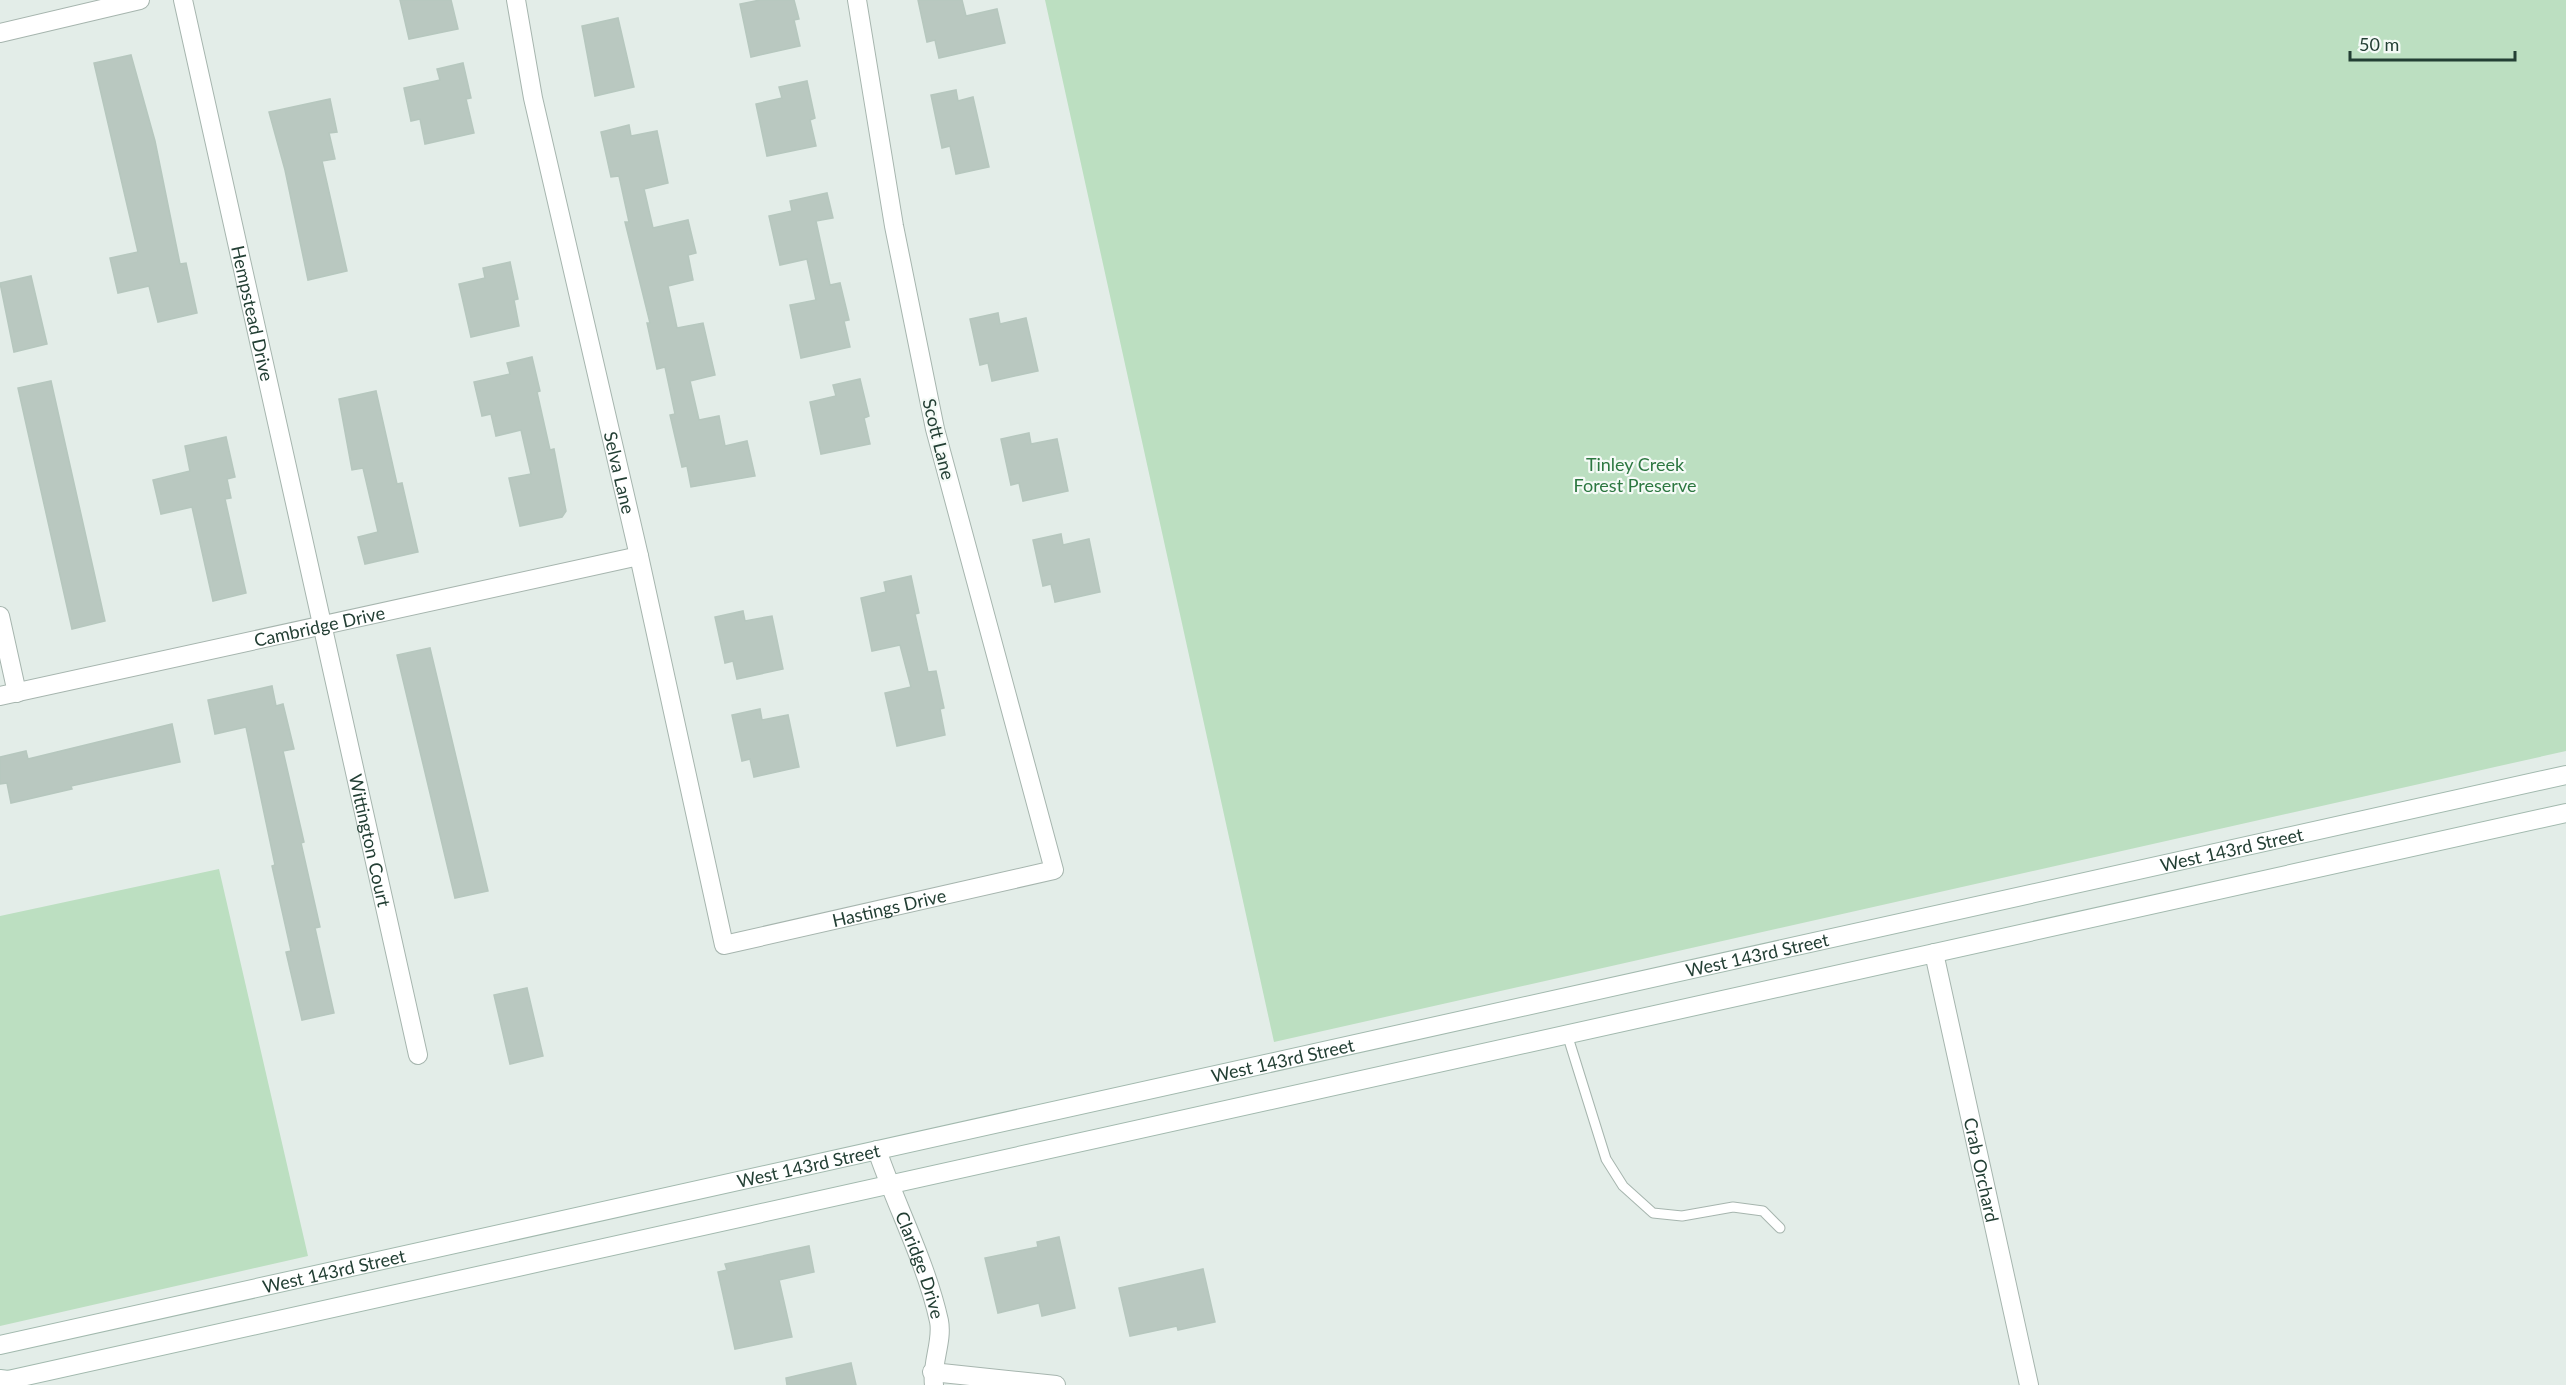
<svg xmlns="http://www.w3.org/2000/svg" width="2566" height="1385" viewBox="0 0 2566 1385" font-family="Lato,sans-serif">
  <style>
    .green { fill: #bcdfc1 }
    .building { fill: #b9c8c0; stroke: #b6c7be; stroke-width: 1.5 }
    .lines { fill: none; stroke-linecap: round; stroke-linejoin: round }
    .service-casing { stroke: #a6b5ae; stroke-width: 11 }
    .minor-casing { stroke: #a6b5ae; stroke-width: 20 }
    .secondary-casing { stroke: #a2b9ae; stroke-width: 20 }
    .service { stroke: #fff; stroke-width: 9 }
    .minor { stroke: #fff; stroke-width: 18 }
    .secondary { stroke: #fff; stroke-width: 18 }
    .labels { text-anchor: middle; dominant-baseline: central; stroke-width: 4.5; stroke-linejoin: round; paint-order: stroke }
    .street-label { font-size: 18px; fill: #233f34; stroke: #f4faf6 }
    .park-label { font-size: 18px; fill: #2c7740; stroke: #f4faf6 }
  </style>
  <rect width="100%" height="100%" fill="#e3ede8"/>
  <path class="green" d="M1045,0H2566V751L1274,1042Z
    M219,869L308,1256L0,1326V916Z"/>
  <path class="building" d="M400,0H451L458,29L409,39Z
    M760,0H794L799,19L794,20L800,46L751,57L740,4Z
    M918,0H962L966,16L997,9L1005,43L939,58L935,40L927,42Z
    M618,18L634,87L595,96L582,26Z
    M131,55L155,141L180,264L186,263L197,313L158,322L149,286L118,293L110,258L138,252L94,63Z
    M463,63L471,98L466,99L474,133L425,144L420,119L411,121L404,88L440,80L437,69Z
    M807,81L815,118L810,120L816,146L767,156L756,104L782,98L779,87Z
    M956,90L958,101L973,97L989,167L956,174L950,146L942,148L931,95Z
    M330,99L337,132L329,133L335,159L322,161L347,271L308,280L285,170L269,112Z
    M629,125L631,136L657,131L668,183L644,189L653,228L688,220L696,253L688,255L693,280L668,286L677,328L703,323L715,375L690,381L699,420L719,416L725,446L747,441L755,476L691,487L687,466L682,467L670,415L675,414L665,367L657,369L647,323H650L625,222H629L619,176L611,177L601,132Z
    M827,193L833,218L816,221L830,285L840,283L849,320L844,321L850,347L801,358L790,305L816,300L807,259L780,265L769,216L792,211L790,201Z
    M510,262L518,299L514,300L519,326L471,337L459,284L485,278L483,268Z
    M31,276L47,344L14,352L0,283Z
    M998,313L1000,324L1026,318L1038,371L992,381L988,363L980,365L970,319Z
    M532,357L540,391L537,392L550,450L554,449L566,511L562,517L520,526L509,478L531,474L521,430L496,436L491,414L482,416L474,382L510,374L507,363Z
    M860,379L869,416L864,418L870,444L821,454L810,402L836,396L833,385Z
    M51,381L105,621L72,629L18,388Z
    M376,391L397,484L402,483L418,552L365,564L358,537L378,532L363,468L352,470L339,399Z
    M1029,433L1031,444L1057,439L1068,491L1023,501L1019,483L1011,485L1001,439Z
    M226,437L235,477L227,479L231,498L225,499L246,593L213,601L192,507L161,514L153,480L190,471L185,446Z
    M1061,534L1063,545L1089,539L1100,592L1055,602L1051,584L1043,586L1033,540Z
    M911,576L919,613L915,614L928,672L936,671L944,708L940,709L945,735L897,746L885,693L911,687L900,645L872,651L861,598L886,592L884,582Z
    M743,611L745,621L772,616L783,669L737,679L733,661L725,663L715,617Z
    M430,648L488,891L455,898L397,655Z
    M272,686L276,706L283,704L294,749L283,751L304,842L301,843L320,927L315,928L334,1013L302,1020L286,952L291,951L272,866L275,865L246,727L215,734L208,700Z
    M760,709L762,720L788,715L799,767L754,777L750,759L742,761L732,715Z
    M172,724L180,762L71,786L72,789L11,803L7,783L0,784V757L26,751L28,759Z
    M527,988L543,1056L510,1064L494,995Z
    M1059,1237L1075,1308L1042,1316L1039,1303L998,1313L985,1258L1038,1247L1037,1242Z
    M809,1246L814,1272L779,1280L792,1337L735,1349L718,1272L727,1270L725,1264Z
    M1203,1269L1215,1322L1178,1330L1177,1326L1130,1336L1119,1288Z
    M851,1363L856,1385H787L786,1378Z"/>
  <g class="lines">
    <defs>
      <path id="service" d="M1567,1034L1606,1159L1623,1186L1653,1213L1682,1216L1733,1207L1763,1211L1780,1228"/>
      <g id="minor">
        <path id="s1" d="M183,0L418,1055"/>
        <path id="s2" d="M516,0L533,98L639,556L724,945L1054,870L935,429L894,226L857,0"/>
        <path d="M0,33L140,0"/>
        <path d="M0,616L17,693"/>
        <path id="s3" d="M0,696L639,556"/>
        <path id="s4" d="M1934,953L2029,1385"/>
        <path id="s5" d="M877,1150C896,1206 926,1262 939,1321C943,1341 931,1364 934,1385"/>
        <path d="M932,1372L1056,1385"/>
      </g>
      <g id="secondary">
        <path id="s6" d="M0,1345L2566,775"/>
        <path d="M0,1379L8,1380L2566,813"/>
      </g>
    </defs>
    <use href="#service" class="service-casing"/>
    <use href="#minor" class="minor-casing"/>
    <use href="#secondary" class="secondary-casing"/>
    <use href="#service" class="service"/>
    <use href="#minor" class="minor"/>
    <use href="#secondary" class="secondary"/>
  </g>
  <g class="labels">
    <g class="street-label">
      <text stroke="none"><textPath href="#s1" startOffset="321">Hempstead Drive</textPath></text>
      <text transform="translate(939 439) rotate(76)">Scott Lane</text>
      <text stroke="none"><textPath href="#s2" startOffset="484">Selva Lane</textPath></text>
      <text stroke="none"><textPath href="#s3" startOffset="327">Cambridge Drive</textPath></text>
      <text stroke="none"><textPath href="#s1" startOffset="861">Wittington Court</textPath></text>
      <text stroke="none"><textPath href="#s6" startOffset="2286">West 143rd Street</textPath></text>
      <text stroke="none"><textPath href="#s2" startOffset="1137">Hastings Drive</textPath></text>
      <text stroke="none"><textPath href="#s6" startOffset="1800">West 143rd Street</textPath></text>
      <text stroke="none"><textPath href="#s6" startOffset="1314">West 143rd Street</textPath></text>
      <text stroke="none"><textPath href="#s6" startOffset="828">West 143rd Street</textPath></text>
      <text stroke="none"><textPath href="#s4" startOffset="222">Crab Orchard</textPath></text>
      <text stroke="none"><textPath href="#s5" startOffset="123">Claridge Drive</textPath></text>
      <text stroke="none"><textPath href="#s6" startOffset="342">West 143rd Street</textPath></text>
    </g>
    <g class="park-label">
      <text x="1635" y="464">Tinley Creek<tspan x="1635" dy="21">Forest Preserve</tspan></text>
    </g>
  </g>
  <path d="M2350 51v9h165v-9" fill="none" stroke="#233f34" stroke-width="3"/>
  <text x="2359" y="51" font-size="18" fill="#233f34" stroke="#f4faf6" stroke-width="4.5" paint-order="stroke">50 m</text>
</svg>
